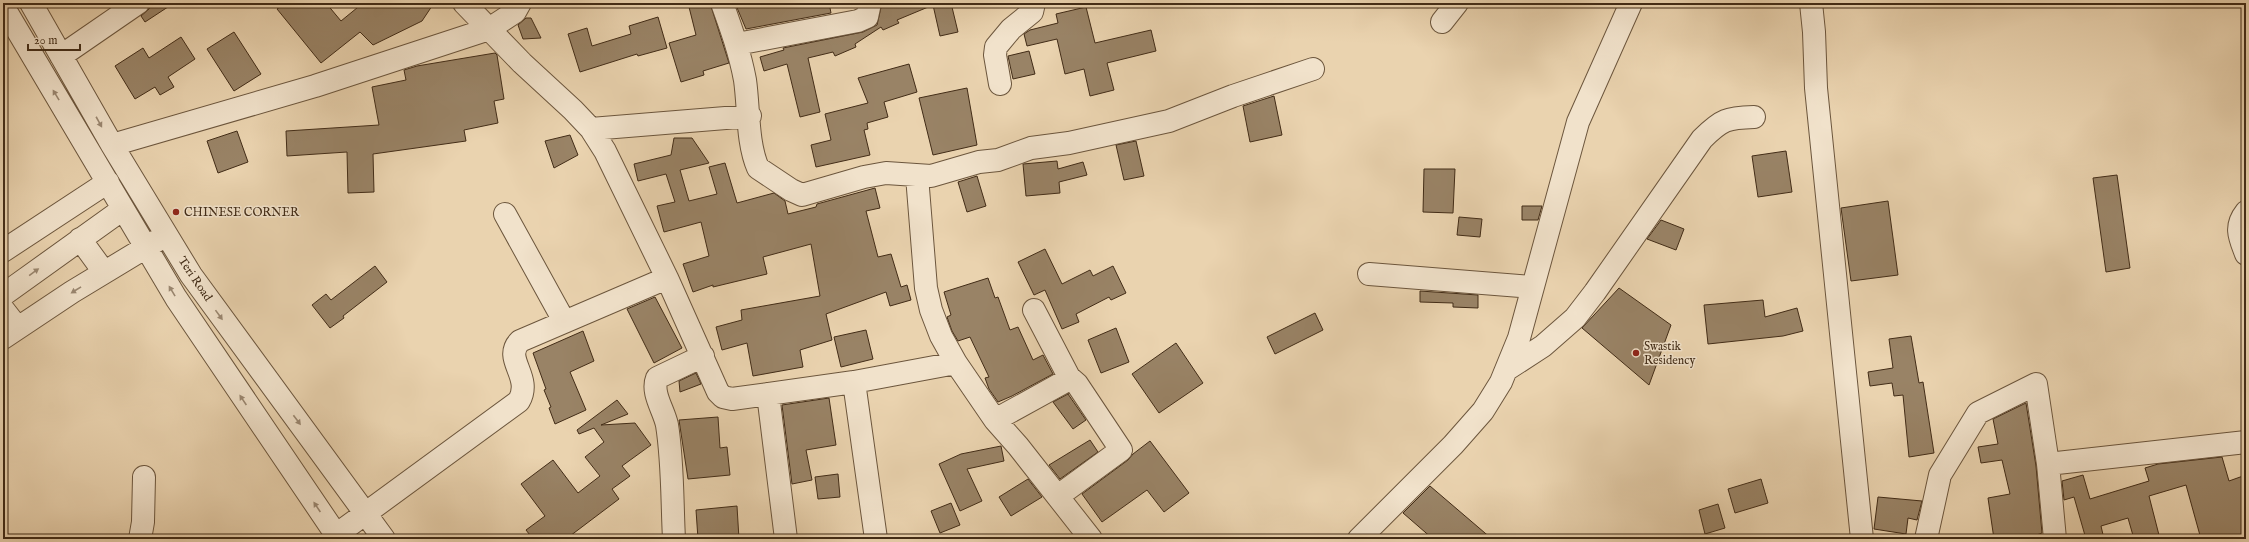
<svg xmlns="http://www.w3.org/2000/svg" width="2249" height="542" viewBox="0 0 2249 542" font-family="'IM FELL English',serif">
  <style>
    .building { fill: #998366; stroke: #422c17 }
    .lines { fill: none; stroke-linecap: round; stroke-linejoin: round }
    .minor-casing { stroke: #6c563d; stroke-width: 24 }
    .minor { stroke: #f1e2cb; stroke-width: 22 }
    .oneway { fill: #9a8771 }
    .poi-dot { fill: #8f2418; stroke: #f1e2cb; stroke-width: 1.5 }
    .labels { text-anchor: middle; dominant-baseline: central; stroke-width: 3; stroke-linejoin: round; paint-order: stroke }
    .poi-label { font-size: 12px; fill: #422c17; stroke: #f1e2cb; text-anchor: start }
    .street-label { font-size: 12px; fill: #422c17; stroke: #f1e2cb }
  </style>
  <rect width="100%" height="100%" fill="#ead3af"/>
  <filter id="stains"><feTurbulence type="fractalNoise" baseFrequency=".005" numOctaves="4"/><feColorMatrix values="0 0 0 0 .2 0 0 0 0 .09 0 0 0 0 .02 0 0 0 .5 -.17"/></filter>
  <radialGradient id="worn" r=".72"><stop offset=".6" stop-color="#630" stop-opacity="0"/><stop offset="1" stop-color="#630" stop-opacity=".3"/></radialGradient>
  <path class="building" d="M150,3H174L145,22L141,16L149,9Z
    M285,3H326L341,21L363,3H434L422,21L373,45L360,32L321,63L277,9Z
    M688,3H710L729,63L703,71L704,75L681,82L669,43L696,35Z
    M735,3H829L831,13L746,29Z
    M882,3H951L958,32L940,36L933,5L897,20L899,23L883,30L881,27L855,44L856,47L835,56L833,52L808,58L820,112L800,117L787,64L764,71L760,57L784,50L783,48L863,32L877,25Z
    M1086,7L1095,43L1151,30L1156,51L1107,63L1114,90L1090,96L1084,69L1065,74L1057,39L1027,46L1024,34L1030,30L1058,23L1056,14Z
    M658,17L667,48L638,56L637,54L580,72L568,34L587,28L592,46L631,34L629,26Z
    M526,18H531L541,38L523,39L518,25Z
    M234,32L261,74L234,91L207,49Z
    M181,37L195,59L168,77L174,87L160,95L155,87L135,99L115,66L143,48L149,58Z
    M1029,51L1035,74L1013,79L1008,56Z
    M495,53L497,55L504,99L494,101L498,123L464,130L466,141L373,154L374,192L348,193L347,152L287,156L286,131L379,125L372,87L406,80L404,70L417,66Z
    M909,64L917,92L884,102L888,117L867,123L868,129L864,130L870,155L816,167L811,145L831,140L825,114L868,103L858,78Z
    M967,88L977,145L933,155L919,98Z
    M1274,96L1282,135L1250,142L1243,106Z
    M237,131L248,162L218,173L207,141Z
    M570,135L578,155L554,168L545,141Z
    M674,138H692L709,163L680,170L689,201L717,194L709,167L725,163L737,203L774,193L785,201L788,214L816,207L817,204L875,188L880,208L866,211L878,257L891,254L901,287L907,285L911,300L890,306L886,292L826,314L832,340L800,350L803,367L753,376L747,343L722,350L716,327L742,320L741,310L820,296L811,244L763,257L767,274L713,287V285L693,292L683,264L709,256L701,222L664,232L657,206L675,202L666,174L638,181L634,164L671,155Z
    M1136,141L1144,176L1124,180L1116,145Z
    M1786,151L1792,192L1758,197L1752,156Z
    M1057,161L1058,169L1083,162L1087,175L1059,182L1060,193L1026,196L1023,164Z
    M1424,169H1455L1453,213L1423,212Z
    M2117,175L2130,268L2106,272L2093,178Z
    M977,176L986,206L967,212L958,182Z
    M1888,201L1898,275L1851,281L1841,208Z
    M1522,206H1542L1538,220H1522Z
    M1459,217L1482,219L1480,237L1457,235Z
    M1661,220L1684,229L1676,250L1647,239Z
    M1045,249L1062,284L1090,270L1093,276L1113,266L1126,293L1111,300L1109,297L1076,314L1079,322L1062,329L1045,290L1034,295L1018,262Z
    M375,266L387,282L343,316L344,318L330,328L312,305L326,294L331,300Z
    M988,278L995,298L998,297L1010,330L1018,327L1033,360L1043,355L1053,374L1012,396L998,402L989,389L985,378L989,377L970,337L958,341L952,331L947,317L951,315L944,292Z
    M1619,288L1671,325L1649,385L1582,328Z
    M1420,291L1478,295V308L1453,307V303L1420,302Z
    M655,297L682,348L654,363L627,309Z
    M1763,300L1765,317L1797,308L1803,331L1783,336L1708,344L1704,305Z
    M1315,313L1323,330L1275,354L1267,337Z
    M1116,328L1129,362L1101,373L1088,340Z
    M866,330L873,359L841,367L834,337Z
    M583,331L594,361L570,372L586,410L555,424L549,408L551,407L544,390L546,389L533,353Z
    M1911,336L1919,383L1923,382L1934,453L1909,457L1903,395L1894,396L1892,383L1870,386L1868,372L1893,368L1889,339Z
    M1176,343L1203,383L1159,413L1132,374Z
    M696,373L701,384L680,392L679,381Z
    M1068,394L1086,420L1073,429L1053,402Z
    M829,398L836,445L806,450L812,480L792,484L782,405Z
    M617,400L628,414L601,425L635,423L651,445L622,466L630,476L612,489L619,499L566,539H533L526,530L545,516L521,484L553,460L578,493L600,476L585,457L604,442L594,428L579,434L577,430Z
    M2026,403L2036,466L2042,533L2026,539H1994L1988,498L2010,494L2002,460L1981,463L1978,447L1998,444L1993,419Z
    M718,417L720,448L727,447L730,475L688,479L679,420Z
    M1090,440L1098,452L1060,479L1049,465Z
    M1150,441L1189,493L1164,512L1147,490L1102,522L1082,494L1128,460L1133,454Z
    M1001,446L1004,461L967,469L982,501L960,511L939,464L961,454Z
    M2222,457L2229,481L2243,476L2246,486V535L2232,539H2201L2186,485L2149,496L2160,539H2134L2128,518L2101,526L2104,539H2086L2074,497L2064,500L2062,481L2083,475L2090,499L2149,481L2145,468L2158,464Z
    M838,474L840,497L818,499L815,477Z
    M1028,479L1042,497L1011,516L999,497Z
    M1761,479L1768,503L1735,513L1728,489Z
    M1430,486L1492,539H1433L1403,513Z
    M1878,497L1922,501L1917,520L1908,518L1906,534L1874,529Z
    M951,503L960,525L940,533L931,511Z
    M1718,504L1725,528L1705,534L1699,510Z
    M737,506L739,539H698L696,510Z"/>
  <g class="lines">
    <defs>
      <path id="minor" d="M31,3L112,145L191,275L384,539
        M464,3L522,63L573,110L591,129L605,151L667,278L718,392L723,397L732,399L854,382L956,363L995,420L1018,446L1091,539
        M722,3C731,28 740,53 745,80C749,108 747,143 758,168L791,190L802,195L864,177L886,173L931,176L979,162L998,160L1031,148L1069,143L1169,121L1233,96L1313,69
        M1811,3L1814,32L1816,88L1862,539
        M3,6L176,298L339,539
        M1442,22L1457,3
        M737,44L858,21L867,17L870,3
        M61,56L138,3
        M1000,84L995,55L996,47L1011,29L1032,12L1034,3
        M591,129L750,116
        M112,145L315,86L489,29L515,12L520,3
        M917,176L926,288L931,310L941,336L956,363
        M2246,212C2234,227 2240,238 2246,254
        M505,214L564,321
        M80,239L104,272
        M3,251L108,182
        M1369,274L1533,287
        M3,295L123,209
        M3,309L17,327
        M1034,310L1069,377L1077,384L1121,450L1058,496
        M3,338L72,292L158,240
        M1506,370L1543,346L1575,318L1595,292L1702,139C1722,119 1727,118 1754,117
        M854,382L876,539
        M768,394L786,539
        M995,420L1064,382
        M2048,464L2246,442
        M336,535L519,401C533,376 502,359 520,341L667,278
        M140,539L143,522L144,477
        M674,539C672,502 673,462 667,425C664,410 651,393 657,378L703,356
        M1359,539L1453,445L1483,411L1501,382L1519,338L1578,122L1631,3
        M1926,539L1940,475L1978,413L2036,384L2048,464L2055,539"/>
    </defs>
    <use href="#minor" class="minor-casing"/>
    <use href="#minor" class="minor"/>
  </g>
  <defs><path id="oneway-solid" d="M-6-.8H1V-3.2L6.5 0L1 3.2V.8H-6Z"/></defs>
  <g class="oneway">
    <use href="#oneway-solid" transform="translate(56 95) rotate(-121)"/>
    <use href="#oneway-solid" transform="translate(99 122) rotate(61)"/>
    <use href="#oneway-solid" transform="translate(34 272) rotate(-36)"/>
    <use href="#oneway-solid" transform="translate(76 290) rotate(148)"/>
    <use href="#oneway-solid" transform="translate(172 291) rotate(-121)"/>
    <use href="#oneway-solid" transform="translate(219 315) rotate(54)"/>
    <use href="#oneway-solid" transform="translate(243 400) rotate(-124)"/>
    <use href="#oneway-solid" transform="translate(297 420) rotate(53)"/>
    <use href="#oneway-solid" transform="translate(317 507) rotate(-124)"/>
  </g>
  <g class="poi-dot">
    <circle cx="176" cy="212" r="4"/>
    <circle cx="1636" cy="353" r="4"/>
  </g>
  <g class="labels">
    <g class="poi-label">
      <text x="184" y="212">CHINESE CORNER</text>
      <text x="1644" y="346">Swastik<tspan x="1644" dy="14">Residency</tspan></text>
    </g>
    <g class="street-label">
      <text transform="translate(195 279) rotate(56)">Teri Road</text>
    </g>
  </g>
  <rect width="2249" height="542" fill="none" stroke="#ead3af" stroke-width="16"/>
  <rect x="4" y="4" width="2241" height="534" fill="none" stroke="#422c17" stroke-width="2"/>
  <rect x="8" y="8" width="2233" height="526" fill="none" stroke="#422c17"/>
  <path d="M28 44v6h52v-6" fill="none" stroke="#422c17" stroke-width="2"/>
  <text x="34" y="44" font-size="12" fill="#422c17" stroke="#f1e2cb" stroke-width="3" paint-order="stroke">20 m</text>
  <rect width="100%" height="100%" filter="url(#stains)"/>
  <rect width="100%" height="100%" fill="url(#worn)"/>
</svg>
